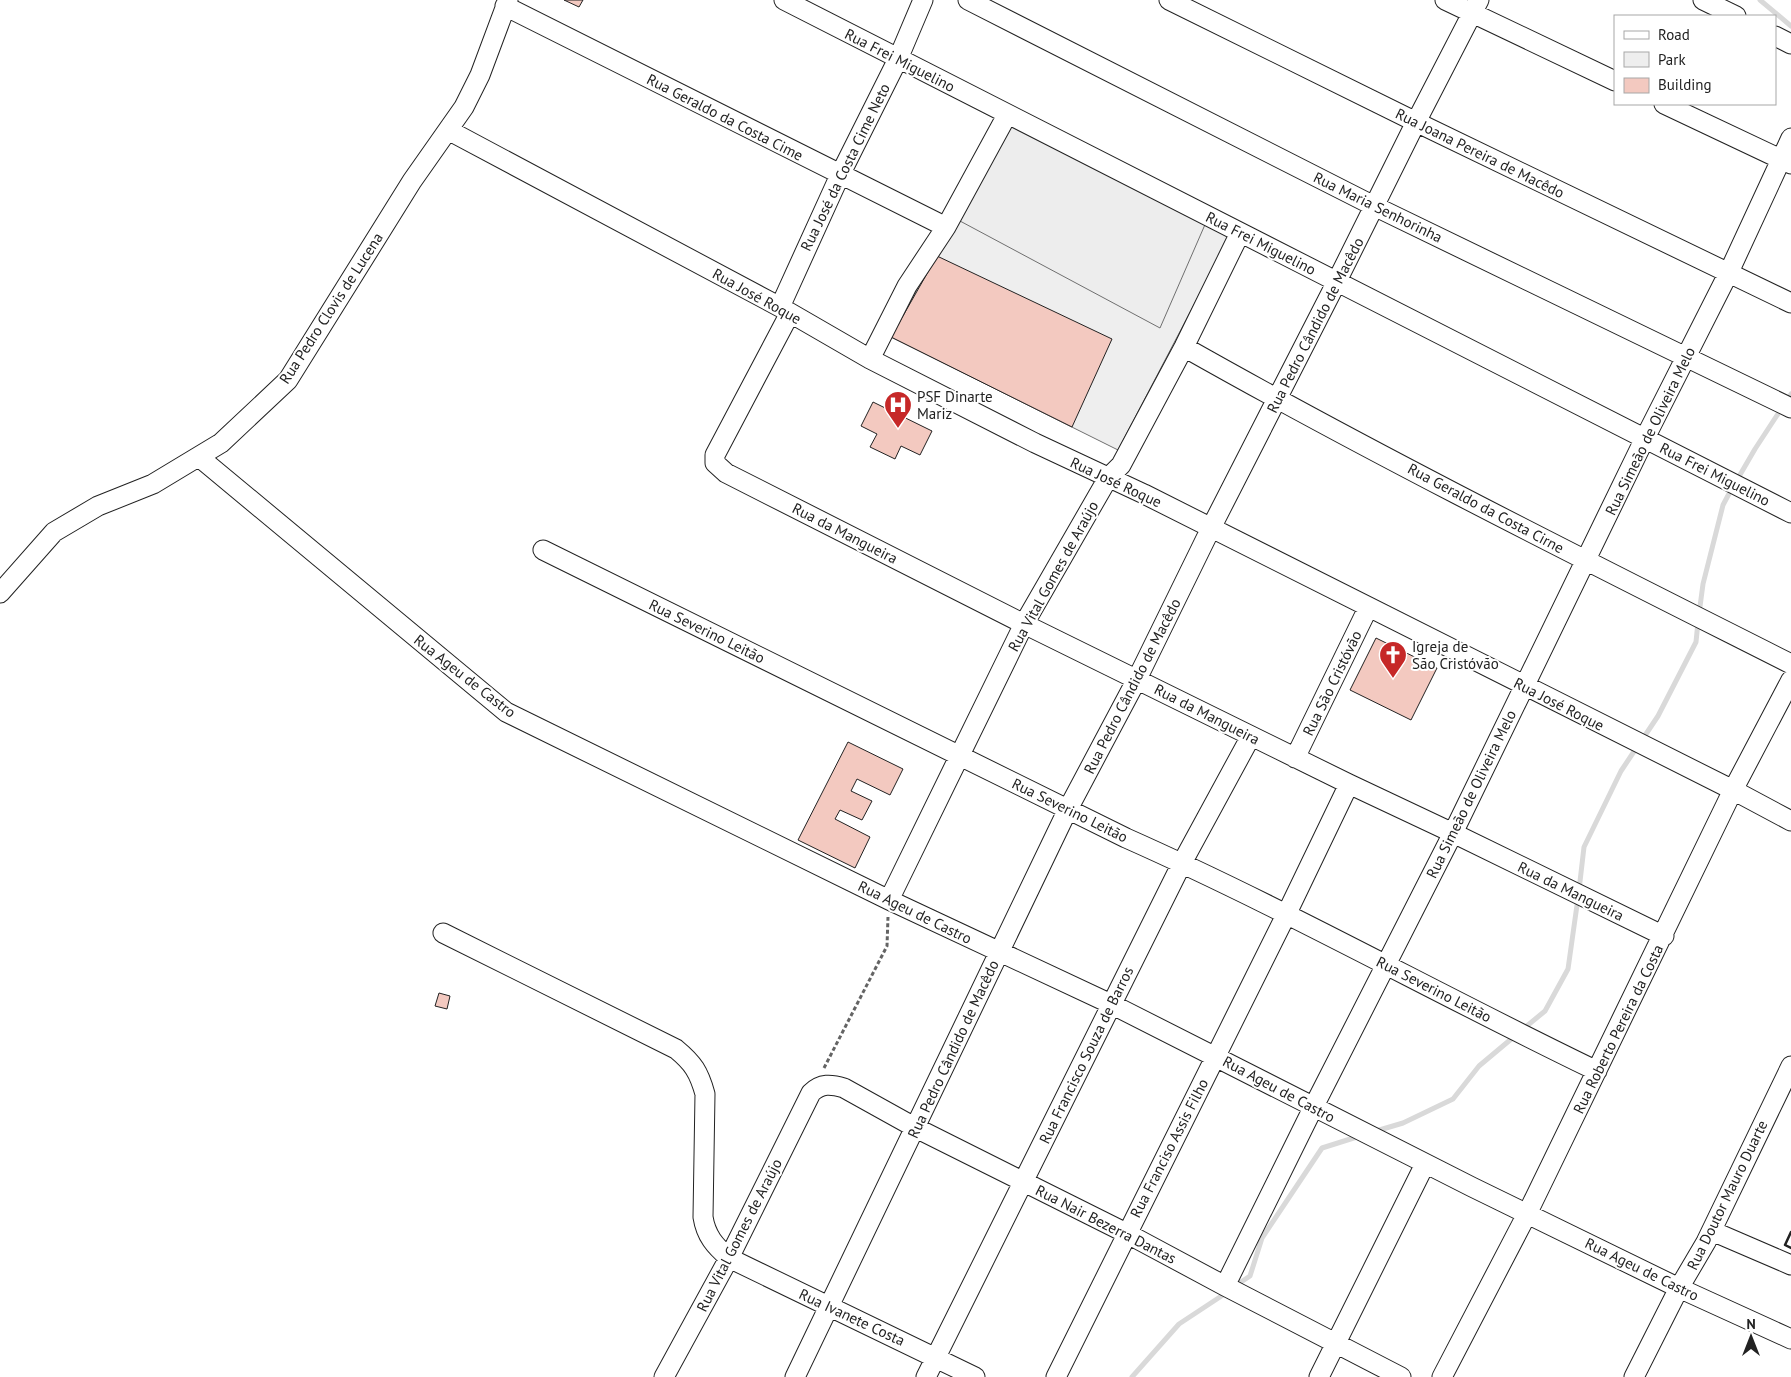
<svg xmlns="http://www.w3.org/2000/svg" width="1791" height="1377" viewBox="0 0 1791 1377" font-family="'PT Sans',sans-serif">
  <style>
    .green { fill: #eee; stroke: #6f6f6f }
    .parking { fill: #ededed; stroke: #6f6f6f }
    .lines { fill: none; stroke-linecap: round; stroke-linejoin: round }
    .stream { stroke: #d9d9d9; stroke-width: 5 }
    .building { fill: #f3c9c0; stroke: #222 }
    .minor-casing { stroke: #222; stroke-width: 21 }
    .path { stroke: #646464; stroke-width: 3; stroke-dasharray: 4 2.5; stroke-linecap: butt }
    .minor { stroke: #fff; stroke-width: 19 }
    .wall { stroke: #222; stroke-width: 2.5 }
    .labels { text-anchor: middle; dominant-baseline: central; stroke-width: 4; stroke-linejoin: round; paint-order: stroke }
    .street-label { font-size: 15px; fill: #222; stroke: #fff }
    .poi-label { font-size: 15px; fill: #222; stroke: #fff; text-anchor: start }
  </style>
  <rect width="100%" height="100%" fill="#fff"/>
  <path class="green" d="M1013,122L1232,232L1118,450L891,337L929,267L960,221Z"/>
  <path class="parking" d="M1013,122L1207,220L1160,328L960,221Z"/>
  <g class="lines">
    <path class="stream" d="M1760,0L1791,26
      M1737,480L1755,449L1791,394
      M1699,614L1703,584L1723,505L1732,488
      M1642,740L1658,716L1696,642L1698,622
      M1579,890L1584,847L1621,771L1637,747
      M1522,1030L1545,1011L1568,969L1578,898
      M1376,1131L1403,1123L1453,1099L1479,1066L1516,1035
      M1235,1286L1250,1276L1262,1238L1322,1148L1360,1136
      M1132,1377L1179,1324L1226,1293"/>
  </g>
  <path class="building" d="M564,0H583L579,7Z
    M937,256L1112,339L1072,427L891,337Z
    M873,402L932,431L920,455L901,446L895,459L870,447L877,434L861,426Z
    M1376,638L1437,668L1411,720L1350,690Z
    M848,742L903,769L890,795L857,779L851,791L872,801L862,820L840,810L835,819L870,837L855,868L798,840Z
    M439,993L450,996L447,1009L435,1006Z"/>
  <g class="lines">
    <defs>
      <path id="minor" d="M784,0C1119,173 1457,340 1791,513
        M968,0L1374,206L1791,408
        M1169,0L1416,122L1791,303
        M1445,0L1615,81
        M1703,0L1736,16
        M505,6L946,227
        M1775,36L1791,44
        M1664,104L1791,164
        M448,130L780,307L870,359L1035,443L1144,494L1733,790L1791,821
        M780,307L840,175L898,59L923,0
        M790,313L715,455V463L726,473L1024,624L1349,784L1453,833L1664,936
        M1184,347C1382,459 1587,561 1791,664
        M870,359L907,286L946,227L1007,115
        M199,457L506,712L889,900L1111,1004L1472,1187L1679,1288L1791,1339
        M543,550L1126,838C1286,909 1439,995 1597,1071
        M0,593L54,532L98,506L153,484L221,443L288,380L412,181L464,107L480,75L508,0
        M1295,758L1368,608
        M889,900L1024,624L1108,478L1121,465L1184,347L1240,233
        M443,933L676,1049C693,1063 699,1072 705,1094L703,1217C706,1236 715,1246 729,1258L975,1377
        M1712,1231L1791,1265
        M1225,1286L1313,1108L1453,833L1645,438L1729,272L1791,138
        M664,1377L729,1258L811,1093C821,1083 831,1084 844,1088L916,1128L1126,1233L1225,1286L1401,1377
        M795,1377L1068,809L1137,679L1211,528L1331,293L1416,122L1479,0
        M926,1377L1182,863L1251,736
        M1056,1377L1286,915L1349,784
        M1319,1377L1425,1164
        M1442,1377L1527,1214L1733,790L1791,680
        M1634,1377L1679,1288L1706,1242L1791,1066"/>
    </defs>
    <use href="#minor" class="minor-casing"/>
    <path class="path" d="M824,1068L887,946L888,917"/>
    <use href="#minor" class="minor"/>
    <path class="wall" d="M1791,1232L1785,1245L1791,1248"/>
  </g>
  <defs>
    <symbol id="hospital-pin" viewBox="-11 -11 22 30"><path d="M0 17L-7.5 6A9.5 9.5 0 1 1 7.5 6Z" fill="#c62828" stroke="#fff"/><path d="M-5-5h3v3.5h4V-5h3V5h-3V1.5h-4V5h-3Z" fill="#fff"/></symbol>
    <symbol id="church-pin" viewBox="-11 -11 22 30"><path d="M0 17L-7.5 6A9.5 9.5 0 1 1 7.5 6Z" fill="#c62828" stroke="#fff"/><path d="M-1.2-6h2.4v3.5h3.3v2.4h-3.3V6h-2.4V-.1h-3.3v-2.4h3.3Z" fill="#fff"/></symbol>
  </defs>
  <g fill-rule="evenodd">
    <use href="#hospital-pin" x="882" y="389" width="32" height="43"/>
    <use href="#church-pin" x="1377" y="639" width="32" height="43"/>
  </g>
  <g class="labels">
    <g class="street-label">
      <text transform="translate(900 60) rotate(27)">Rua Frei Miguelino</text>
      <text transform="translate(725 117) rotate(27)">Rua Geraldo da Costa Cime</text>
      <text transform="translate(1480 153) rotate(26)">Rua Joana Pereira de Macêdo</text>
      <text transform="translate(845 167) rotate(-64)">Rua José da Costa Cime Neto</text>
      <text transform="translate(1378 207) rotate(26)">Rua Maria Senhorinha</text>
      <text transform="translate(1261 243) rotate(27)">Rua Frei Miguelino</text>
      <text transform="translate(757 296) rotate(29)">Rua José Roque</text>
      <text transform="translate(331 308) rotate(-57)">Rua Pedro Clovis de Lucena</text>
      <text transform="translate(1315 325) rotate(-63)">Rua Pedro Cândido de Macêdo</text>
      <text transform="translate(1650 431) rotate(-64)">Rua Simeão de Oliveira Melo</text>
      <text transform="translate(1715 474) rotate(27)">Rua Frei Miguelino</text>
      <text transform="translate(1116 482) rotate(25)">Rua José Roque</text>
      <text transform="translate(1486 508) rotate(28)">Rua Geraldo da Costa Cirne</text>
      <text transform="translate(845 533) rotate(27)">Rua da Mangueira</text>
      <text transform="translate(1053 576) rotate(-61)">Rua Vital Gomes de Araújo</text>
      <text transform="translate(707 631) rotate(26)">Rua Severino Leitão</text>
      <text transform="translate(465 676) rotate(38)">Rua Ageu de Castro</text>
      <text transform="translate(1332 683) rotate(-64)">Rua São Cristóvão</text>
      <text transform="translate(1132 686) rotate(-63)">Rua Pedro Cândido de Macêdo</text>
      <text transform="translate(1559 704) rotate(27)">Rua José Roque</text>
      <text transform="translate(1207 714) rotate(27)">Rua da Mangueira</text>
      <text transform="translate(1471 794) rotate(-64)">Rua Simeão de Oliveira Melo</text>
      <text transform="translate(1070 810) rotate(26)">Rua Severino Leitão</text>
      <text transform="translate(1571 891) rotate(26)">Rua da Mangueira</text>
      <text transform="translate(915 912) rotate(26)">Rua Ageu de Castro</text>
      <text transform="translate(1434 989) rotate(27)">Rua Severino Leitão</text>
      <text transform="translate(1618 1029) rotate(-64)">Rua Roberto Pereira da Costa</text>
      <text transform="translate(953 1049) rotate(-65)">Rua Pedro Cândido de Macêdo</text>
      <text transform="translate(1086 1055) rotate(-64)">Rua Francisco Souza de Barros</text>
      <text transform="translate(1279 1089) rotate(28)">Rua Ageu de Castro</text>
      <text transform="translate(1169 1148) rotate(-63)">Rua Franciso Assis Filho</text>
      <text transform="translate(1727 1195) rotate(-64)">Rua Doutor Mauro Duarte</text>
      <text transform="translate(1106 1224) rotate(27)">Rua Nair Bezerra Dantas</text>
      <text transform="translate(739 1235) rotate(-63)">Rua Vital Gomes de Araújo</text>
      <text transform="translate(1642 1269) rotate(26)">Rua Ageu de Castro</text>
      <text transform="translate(852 1317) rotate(25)">Rua Ivanete Costa</text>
    </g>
    <g class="poi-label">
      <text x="917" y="396">PSF Dinarte<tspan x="917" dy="17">Mariz</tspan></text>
      <text x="1412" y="646">Igreja de<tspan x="1412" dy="17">São Cristóvão</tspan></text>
    </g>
  </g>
  <rect x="1614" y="15" width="162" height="90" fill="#ffffff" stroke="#a7a7a7"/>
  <rect x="1624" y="31" width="25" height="8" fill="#ffffff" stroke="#a7a7a7"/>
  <text x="1658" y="40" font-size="15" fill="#222222">Road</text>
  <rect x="1624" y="52" width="25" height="15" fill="#eeeeee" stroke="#a7a7a7"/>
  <text x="1658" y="65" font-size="15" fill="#222222">Park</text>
  <rect x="1624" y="78" width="25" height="15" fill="#f3c9c0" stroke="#a7a7a7"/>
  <text x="1658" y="90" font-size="15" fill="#222222">Building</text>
  <g transform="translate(1751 1337)" stroke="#ffffff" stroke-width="4" paint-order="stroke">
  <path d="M0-4L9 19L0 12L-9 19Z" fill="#222222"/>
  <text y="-8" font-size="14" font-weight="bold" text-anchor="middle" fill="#222222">N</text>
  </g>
</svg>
